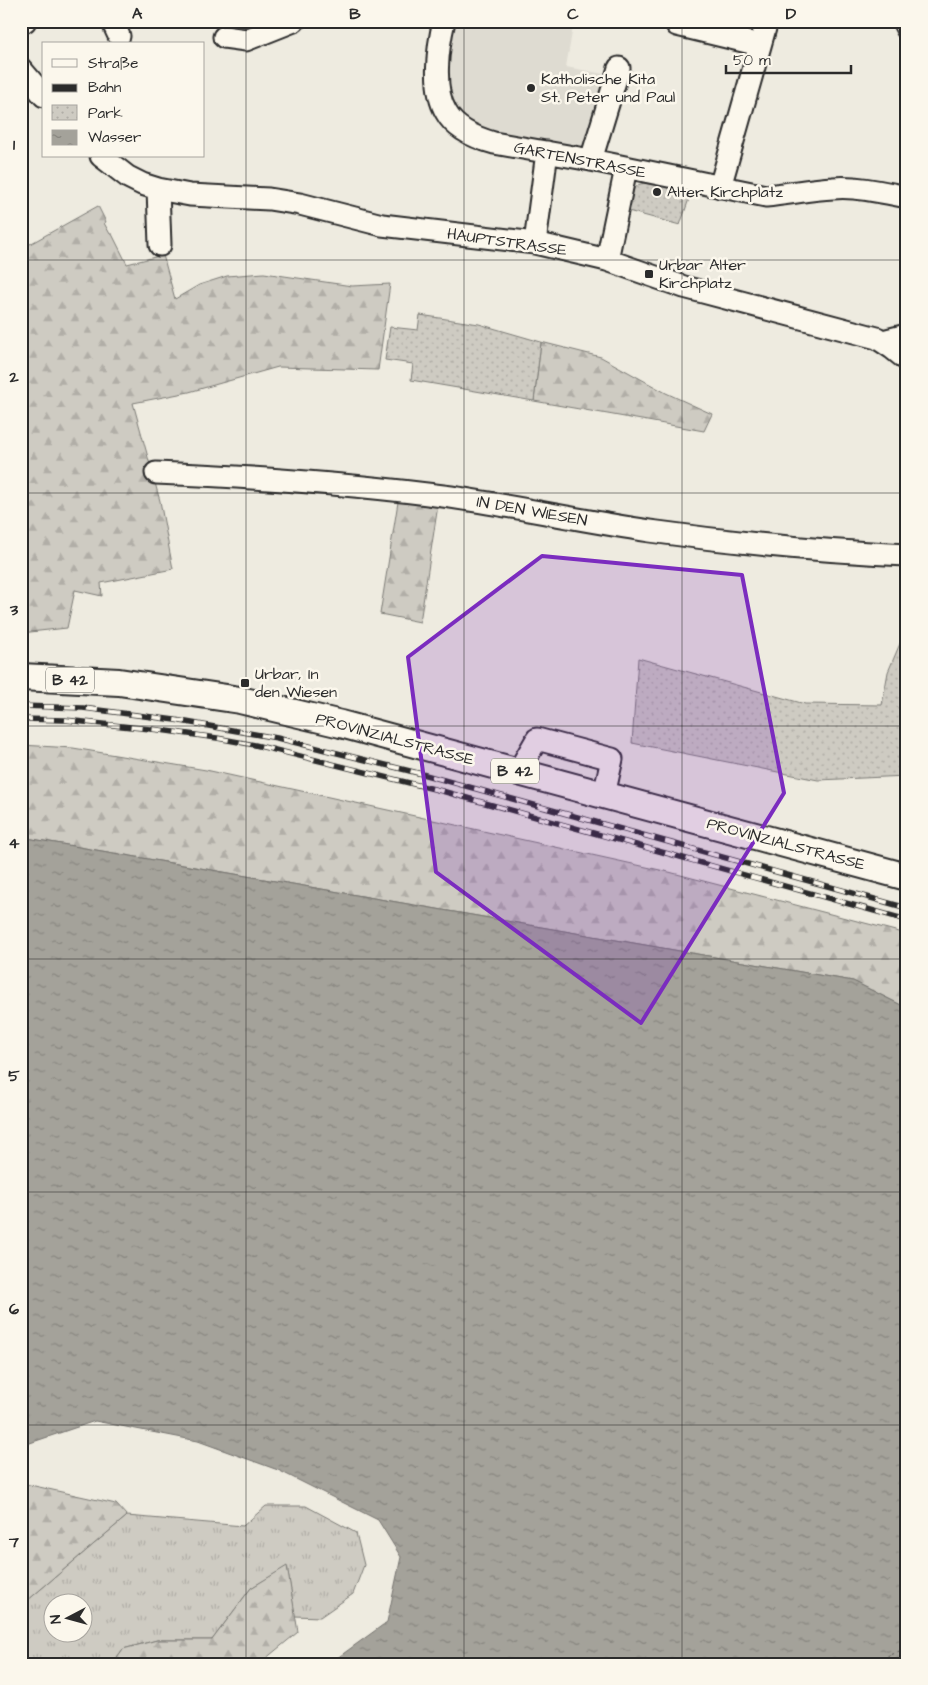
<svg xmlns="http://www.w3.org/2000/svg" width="928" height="1685" viewBox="0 0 928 1685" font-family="'Architects Daughter',sans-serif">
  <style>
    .built { fill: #dedbd1 }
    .grass { fill: url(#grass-tufts); stroke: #7c7b76; fill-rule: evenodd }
    .forest { fill: url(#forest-firs); stroke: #7c7b76 }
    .park { fill: url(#park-dots); stroke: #7c7b76 }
    .water { fill: url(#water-ripples); stroke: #74726e }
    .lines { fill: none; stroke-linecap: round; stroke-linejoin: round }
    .ferry { stroke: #555552; stroke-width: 1; stroke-dasharray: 6 5; stroke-linecap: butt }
    .minor-casing { stroke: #2b2b2b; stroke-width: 25 }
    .major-casing { stroke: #2b2b2b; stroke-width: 30 }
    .minor { stroke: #fbf7ec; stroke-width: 21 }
    .major { stroke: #fbf7ec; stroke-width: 26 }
    .rail-casing { stroke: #2b2b2b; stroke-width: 5.5 }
    .rail { stroke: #fbf7ec; stroke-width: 4; stroke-dasharray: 11; stroke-linecap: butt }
    .marked { fill: #7b2cbf; fill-opacity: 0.2; stroke: #7b2cbf; stroke-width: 4; stroke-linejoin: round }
    .grid { fill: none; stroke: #2b2b2b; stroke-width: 1; stroke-opacity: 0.55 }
    .poi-dot { fill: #2b2b2b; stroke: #fbf7ec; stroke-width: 2 }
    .labels { text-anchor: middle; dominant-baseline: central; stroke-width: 5; stroke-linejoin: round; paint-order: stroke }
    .shield { fill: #fbf7ec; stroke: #696865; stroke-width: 1 }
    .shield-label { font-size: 15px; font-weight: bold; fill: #2b2b2b }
    .poi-label { font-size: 16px; fill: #2b2b2b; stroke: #fbf7ec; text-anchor: start }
    .street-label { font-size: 16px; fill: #2b2b2b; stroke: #fbf7ec }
    .neatline { fill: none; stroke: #2b2b2b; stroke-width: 2 }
    .grid-label { font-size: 16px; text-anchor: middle; font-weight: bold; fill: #2b2b2b }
  </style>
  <defs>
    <pattern id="grass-tufts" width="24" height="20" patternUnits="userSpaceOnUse" patternTransform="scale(1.25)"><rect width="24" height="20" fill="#cecbc2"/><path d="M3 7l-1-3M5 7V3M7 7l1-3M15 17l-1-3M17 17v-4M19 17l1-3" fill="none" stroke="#b1aea7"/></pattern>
    <pattern id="forest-firs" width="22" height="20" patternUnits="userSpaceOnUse" patternTransform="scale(1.25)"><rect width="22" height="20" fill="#cecbc2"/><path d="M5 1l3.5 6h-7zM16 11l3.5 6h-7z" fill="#b1aea7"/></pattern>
    <pattern id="park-dots" width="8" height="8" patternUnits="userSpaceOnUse" patternTransform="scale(1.25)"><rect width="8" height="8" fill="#cecbc2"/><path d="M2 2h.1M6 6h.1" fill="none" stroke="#b1aea7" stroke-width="1.8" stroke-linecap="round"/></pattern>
    <pattern id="water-ripples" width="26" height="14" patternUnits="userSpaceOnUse" patternTransform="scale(1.25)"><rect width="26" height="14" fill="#a4a29a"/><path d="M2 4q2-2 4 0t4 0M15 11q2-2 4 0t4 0" fill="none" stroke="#86847e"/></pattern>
  </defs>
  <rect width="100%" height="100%" fill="#eeebe0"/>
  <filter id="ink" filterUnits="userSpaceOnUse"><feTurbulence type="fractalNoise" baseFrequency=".02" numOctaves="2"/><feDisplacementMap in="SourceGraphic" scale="10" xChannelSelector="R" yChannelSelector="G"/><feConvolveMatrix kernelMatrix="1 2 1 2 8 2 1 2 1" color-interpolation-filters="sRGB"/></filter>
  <g filter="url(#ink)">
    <path class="built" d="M455,21H574L566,67L615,76L591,150L487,131L477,128L457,113L452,99L449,76V55Z"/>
    <path class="grass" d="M266,1506H306L356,1533L364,1565L353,1594L320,1617L295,1616L287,1567L251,1588L212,1640H157L123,1649L112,1664H21V1606L127,1516L243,1526ZM52,1602H82V1632H52Z"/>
    <path class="forest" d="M98,206L106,222L104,223L110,234H112L127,264L163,255L175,299L199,285L227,276L264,273L352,286L390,284L378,370L278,367L189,392L133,403L160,501L173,569L101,583L102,596L75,590L67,628L21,633V249Z
      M541,342L601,357L666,393L712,414L704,431L534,401Z
      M398,502L438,505L420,622L380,614Z
      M21,745L73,748L206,770L669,872L907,934V1008L853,981L21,837Z
      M21,1483L116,1504L127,1516L21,1606Z
      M287,1566L298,1632L259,1664H112L123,1649L157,1640H212L251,1588Z"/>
    <path class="park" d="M651,180L692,190L680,225L628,211C631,197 631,180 650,184Z
      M420,315L479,324L541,342L534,401L411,380L413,364L385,360L390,327L418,330Z
      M907,627V776L818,780L632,743L638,658L805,704L882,705L888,672Z"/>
    <path class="water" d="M21,837L853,981L907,1008V1664H329L387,1622L401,1557L378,1520L278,1470L198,1441L95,1421L21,1446Z"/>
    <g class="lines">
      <path class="ferry" d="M867,1664L907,1648"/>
      <defs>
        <path id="minor" d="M112,21L119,36
          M444,21C438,46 432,89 446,112C455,129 476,138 494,143L591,160L766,196C788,194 811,189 833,188C857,186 882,192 907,197
          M903,21L907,29
          M21,23L25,21
          M677,25L760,45
          M224,37L246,40L294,21
          M21,69L44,96
          M101,156L128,177L142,184L158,189L190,195L269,199L300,204L382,225L535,243L607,260L684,287L877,338L892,348L907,360
          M591,160L619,68
          M720,187L767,21
          M158,189L160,245
          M535,243L547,152
          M607,260L626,168
          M883,341L907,335
          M156,473C255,477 354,484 451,497C518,507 583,521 650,531C735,543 821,551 907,555
          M518,772L537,739L612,759L604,795"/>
        <path id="major" d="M21,677L119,682L240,700L341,724L907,877"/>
      </defs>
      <use href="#minor" class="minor-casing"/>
      <use href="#major" class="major-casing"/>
      <use href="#minor" class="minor"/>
      <use href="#major" class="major"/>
      <defs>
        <path id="rail" d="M21,706L83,708L175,720L277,738L422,774L907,908
          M21,719L65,720L160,730L217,738L255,745L442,791L907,920"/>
      </defs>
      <use href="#rail" class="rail-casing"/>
      <use href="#rail" class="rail"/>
    </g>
  </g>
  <path class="marked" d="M542,556L742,575L784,793L641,1023L436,872L408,657Z"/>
  <path class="grid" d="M246,21V1664M464,21V1664M682,21V1664M21,260H907M21,493H907M21,726H907M21,959H907M21,1192H907M21,1425H907"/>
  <g class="poi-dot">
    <circle cx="531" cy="88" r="5"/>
    <circle cx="657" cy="192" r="5"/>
    <rect x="644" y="269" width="10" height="10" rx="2.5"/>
    <rect x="240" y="678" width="10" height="10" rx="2.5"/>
  </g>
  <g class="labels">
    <g class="shield">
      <rect x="46" y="667.5" width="48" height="25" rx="4"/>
      <rect x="491" y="758.5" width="48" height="25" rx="4"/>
    </g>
    <g class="shield-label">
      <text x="70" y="680">B 42</text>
      <text x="515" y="771">B 42</text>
    </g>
    <g class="poi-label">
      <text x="541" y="79">Katholische Kita<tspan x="541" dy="18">St. Peter und Paul</tspan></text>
      <text x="667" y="192">Alter Kirchplatz</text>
      <text x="659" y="265">Urbar Alter<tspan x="659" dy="18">Kirchplatz</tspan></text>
      <text x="255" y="674">Urbar, In<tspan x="255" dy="18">den Wiesen</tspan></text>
    </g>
    <g class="street-label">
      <text transform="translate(580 160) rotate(11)">GARTENSTRASSE</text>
      <text transform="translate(507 242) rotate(8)">HAUPTSTRASSE</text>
      <text transform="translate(532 511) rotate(10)">IN DEN WIESEN</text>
      <text transform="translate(395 739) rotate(15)">PROVINZIALSTRASSE</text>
      <text transform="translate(786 844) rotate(15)">PROVINZIALSTRASSE</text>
    </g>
  </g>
  <rect width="928" height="1685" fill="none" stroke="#fbf7ec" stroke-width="55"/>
  <rect x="42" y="42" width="162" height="115" fill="#fbf7ec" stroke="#a8a59f"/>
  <rect x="52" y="59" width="25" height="8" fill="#fbf7ec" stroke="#a8a59f"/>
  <text x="88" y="68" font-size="15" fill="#2b2b2b">Straße</text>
  <rect x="52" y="84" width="25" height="8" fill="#2b2b2b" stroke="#a8a59f"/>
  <text x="88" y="92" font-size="15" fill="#2b2b2b">Bahn</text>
  <rect x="52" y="105" width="25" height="15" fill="url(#park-dots)" stroke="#a8a59f"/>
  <text x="88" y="118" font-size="15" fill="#2b2b2b">Park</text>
  <rect x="52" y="130" width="25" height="15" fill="url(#water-ripples)" stroke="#a8a59f"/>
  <text x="88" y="142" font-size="15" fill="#2b2b2b">Wasser</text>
  <g transform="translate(68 1618) rotate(264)"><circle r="24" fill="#fbf7ec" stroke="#a8a59f"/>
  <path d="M0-4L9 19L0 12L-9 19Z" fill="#2b2b2b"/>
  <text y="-8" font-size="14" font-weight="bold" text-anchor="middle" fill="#2b2b2b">N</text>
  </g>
  <path d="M726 65v8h125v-8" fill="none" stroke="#2b2b2b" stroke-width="2.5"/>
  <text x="733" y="65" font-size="15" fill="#2b2b2b" stroke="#fbf7ec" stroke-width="4" paint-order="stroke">50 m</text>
  <rect x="28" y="28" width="872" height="1630" class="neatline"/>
  <g class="grid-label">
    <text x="137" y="19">A</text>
    <text x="355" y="19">B</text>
    <text x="573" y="19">C</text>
    <text x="791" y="19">D</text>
    <text x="14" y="150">1</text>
    <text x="14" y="382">2</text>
    <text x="14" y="615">3</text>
    <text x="14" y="848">4</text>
    <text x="14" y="1081">5</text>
    <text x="14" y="1314">6</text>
    <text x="14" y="1547">7</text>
  </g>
</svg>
